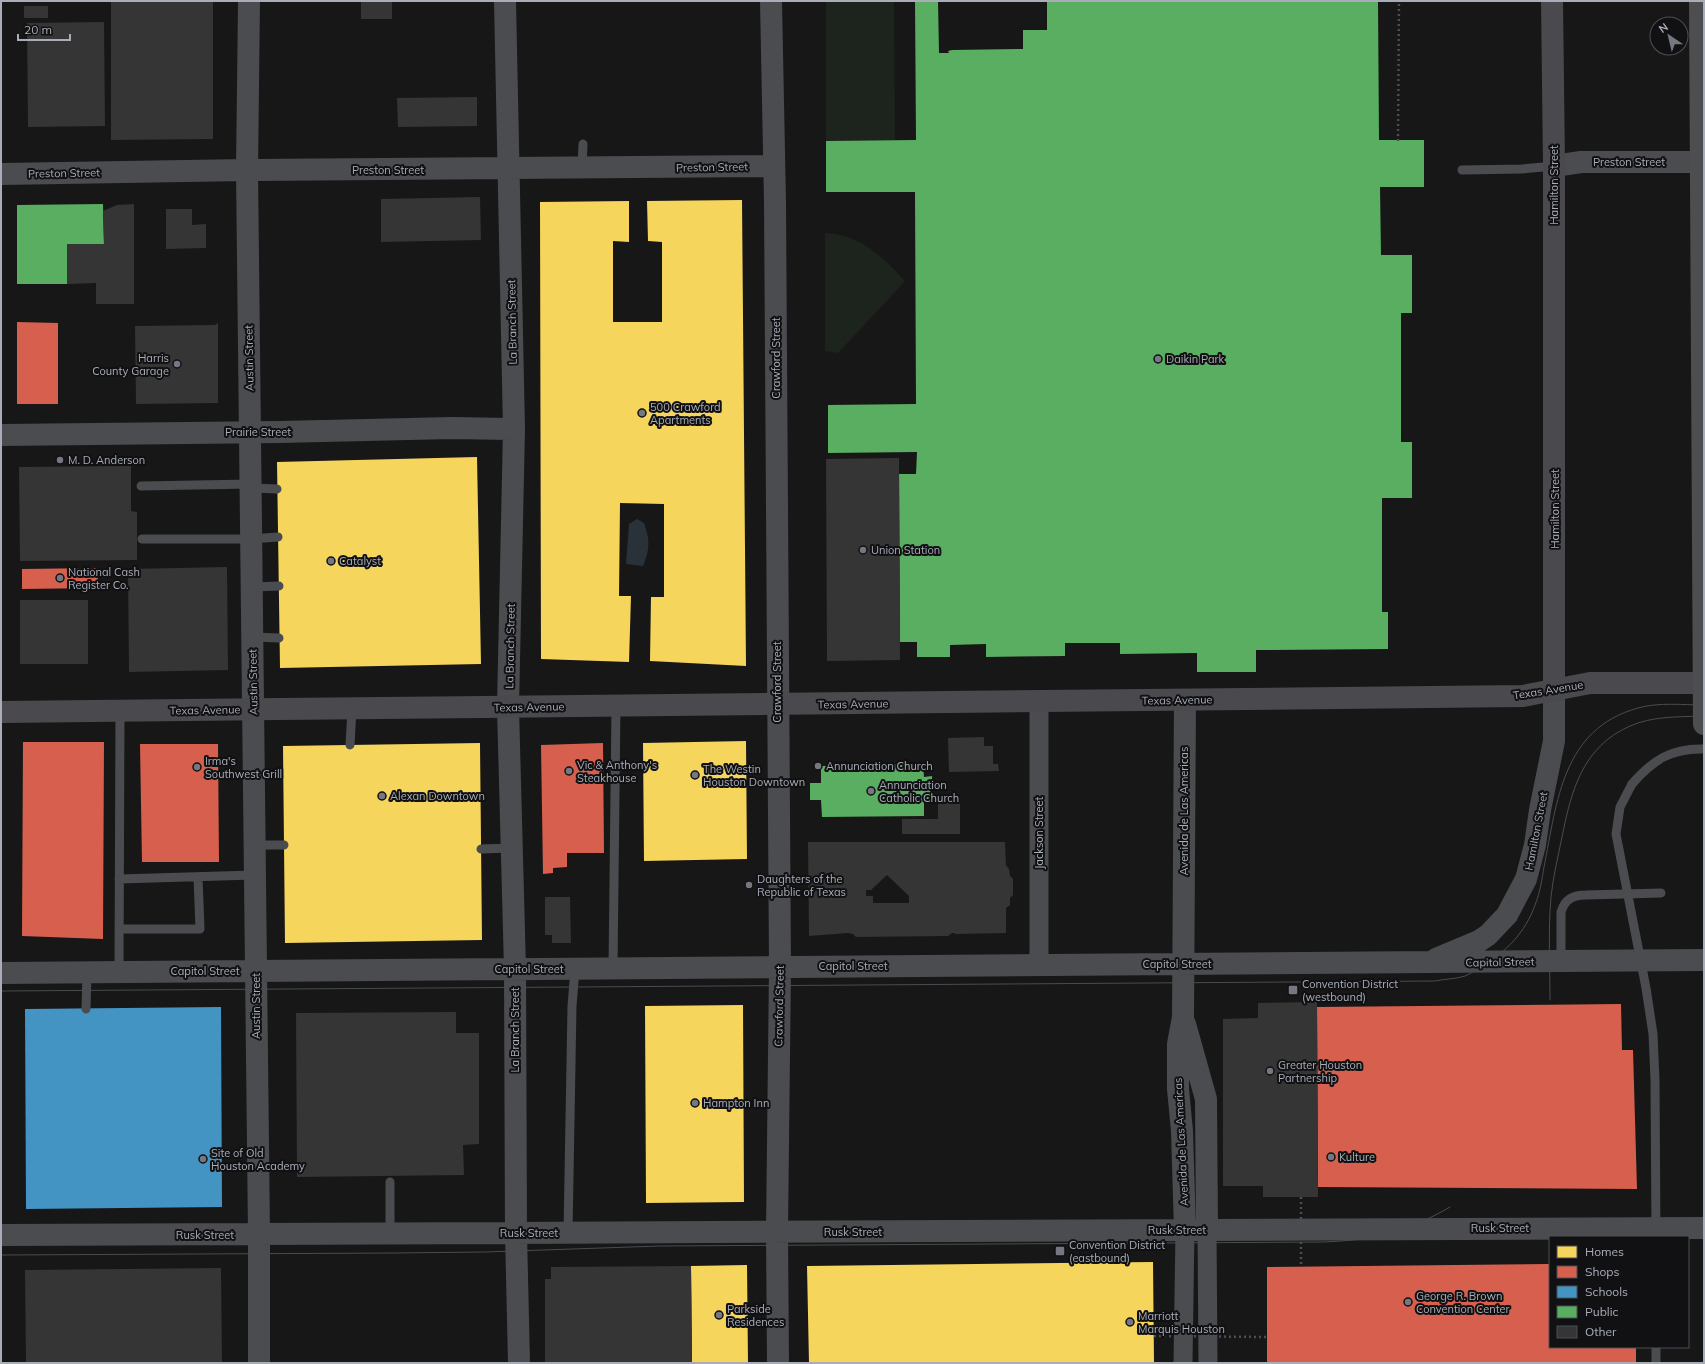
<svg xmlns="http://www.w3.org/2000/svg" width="1705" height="1364" viewBox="0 0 1705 1364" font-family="Mulish,sans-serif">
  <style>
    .green { fill: #1d241e }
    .water { fill: #2a3239 }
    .homes { fill: #f6d55c }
    .shops { fill: #d6604d }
    .schools { fill: #4393c3 }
    .public { fill: #5aae61 }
    .building { fill: #353536; fill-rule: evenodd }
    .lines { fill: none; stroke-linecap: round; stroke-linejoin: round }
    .path { stroke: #4d4e52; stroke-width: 2.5; stroke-dasharray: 2 3; stroke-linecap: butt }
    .service { stroke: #4b4c50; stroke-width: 9 }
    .minor { stroke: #4b4c50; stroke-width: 19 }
    .tertiary { stroke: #4b4c50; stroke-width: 22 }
    .secondary { stroke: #4a4a4e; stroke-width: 22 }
    .tram { stroke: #4b4c4f; stroke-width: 1 }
    .path-bridge { stroke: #4d4e52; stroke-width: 2.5; stroke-dasharray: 2 3; stroke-linecap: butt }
    .service-bridge { stroke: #4b4c50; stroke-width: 9 }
    .motorway-bridge { stroke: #4e4e51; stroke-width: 22 }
    .poi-dot { fill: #757880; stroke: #111113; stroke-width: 1.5 }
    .labels { text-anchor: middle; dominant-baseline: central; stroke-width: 4; stroke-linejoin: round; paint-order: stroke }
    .street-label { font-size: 11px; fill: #a8adb8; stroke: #111113 }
    .poi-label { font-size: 11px; fill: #a8adb8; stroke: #111113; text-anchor: start }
  </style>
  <rect width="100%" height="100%" fill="#171717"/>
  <path class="green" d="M826,1H894L895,140L826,141Z
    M825,233C861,235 882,256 905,281L838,353L825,351Z"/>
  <path class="water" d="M637,519L644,523C650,540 650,549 643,566L626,564L629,524Z"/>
  <path class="homes" d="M742,200L746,666L650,661L651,597H664V504L620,503L619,596H631L629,662L541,659L540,202L629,201V242L613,241V322H662V242L648,241L647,201Z
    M477,457L481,664L280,668L277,462Z
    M746,741L747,859L644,861L643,743Z
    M480,743L482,940L285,943L283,746Z
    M743,1005L744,1202L646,1203L645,1006Z
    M1153,1262L1154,1363H809L807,1266Z
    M747,1265L748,1363H692L691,1266Z"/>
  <path class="shops" d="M17,322L58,323V404H17Z
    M98,568V588L22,589V569Z
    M23,742H104L103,939L22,936Z
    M603,743L604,853H567V867L553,868V873L543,874L541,745Z
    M140,744H218L219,862H142Z
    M1621,1004L1622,1050H1633L1637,1189L1318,1187L1317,1007Z
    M1550,1264V1347H1636V1363H1267V1267Z"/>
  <path class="schools" d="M221,1007L222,1207L26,1209L25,1009Z"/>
  <path class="public" d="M915,1H938L939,53H949L948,51L952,50L1023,49V30H1047V1H1378L1379,140H1424V187H1380L1381,255H1412V313H1401V442H1412V498H1382V612H1388V649L1256,650V672H1197V653L1120,654V643H1065V656L986,657V644L950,645V657H917V642H900L899,474H916L917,452L828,453V405L916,404L915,192H826V141L916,140Z
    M103,204L104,244H67V284H17V205Z
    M923,764L924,777L932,776L933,803H924V816L822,817L821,800H810V783H821V766Z"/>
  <path class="building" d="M111,1H213V139L111,140Z
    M361,1H392V19H361Z
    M24,6H48V18H24Z
    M104,22L105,126L28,127L27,23Z
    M477,97V126L398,127L397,98Z
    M480,197L481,240L381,242V199Z
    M134,204V304H96V283L67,284V244H104L103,211L117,205Z
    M166,209H192V225L206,224V248L166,249Z
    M218,323V403L136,404L135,326L215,325Z
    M899,458L900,660L827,661L826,459Z
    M131,466V511L137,512V560L20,561L19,467Z
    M227,567L228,670L129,672L128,569Z
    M20,600H88V664H20Z
    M984,737V746H993V764H998L999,771L949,772L948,738Z
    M960,801V834H902V819H938V802Z
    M808,842H1005L1006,865L1009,869L1010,876L1013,879V895L1010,898V905L1006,908V933L955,934V933H952L948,936L856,937L853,934L848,933L809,936ZM887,875L909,896V903H873V896H866V890H871Z
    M545,897H570L571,943H552V935H545Z
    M1317,1002L1318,1197H1263V1186H1223V1019L1258,1018V1003Z
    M456,1012V1033H479V1144L463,1145L464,1175L297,1177L296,1013Z
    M691,1266L692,1363H545V1279H551V1267Z
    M221,1268L222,1363H26L25,1270Z"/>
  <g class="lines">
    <path class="path" d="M1398,141L1399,1"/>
    <path class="service" d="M582,168L583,144
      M1462,170L1522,169L1554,166
      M141,486L251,484
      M251,488L277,489
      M142,539H252L278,537
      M252,587L279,586
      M253,637L279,638
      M350,745L352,709
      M1632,784C1653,760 1671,748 1704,749
      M255,845H284
      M481,849L513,848
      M119,879L254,875
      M119,929H200L198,877
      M1561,961V912C1565,899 1573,895 1586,895L1661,893
      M613,968L616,706
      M119,972L120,711
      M86,1009L87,972
      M390,1182V1234
      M568,1233L572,1006L575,969
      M1656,1347V1363"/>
    <path class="minor" d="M1039,702V965
      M1207,1230L1208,1363
      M1183,1363L1185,1230"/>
    <path class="tertiary" d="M249,1L247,170L259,1234V1363
      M505,1L514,429L508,707L515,969L516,1233L519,1363
      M771,1L775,203L780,967L777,1232L778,1363
      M1554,166L1581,162H1704
      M1,174L247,170L774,166
      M1,435L280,432L452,428L514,429
      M1436,959L1479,941L1488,935L1507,915L1526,879L1535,845L1540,810L1554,741V691
      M1,973L1704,960
      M1185,1024L1206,1099L1207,1230
      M1185,1230L1182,1131L1178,1089V1044L1183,1017L1185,700
      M1,1235L1704,1228"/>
    <path class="secondary" d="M1552,1L1554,166V691
      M1,712L1523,696L1590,683H1704"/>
    <path class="tram" d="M1,991L1435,981C1444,979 1456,979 1465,976C1470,974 1476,970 1481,967C1506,952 1525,933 1535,905C1540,893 1542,879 1544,867C1557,802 1562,729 1638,708C1659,702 1682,705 1704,705
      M1550,1000C1550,966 1548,931 1551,897C1553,877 1558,857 1562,837C1571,792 1582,747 1630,726C1653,716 1678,717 1704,716
      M1,1255L395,1253L485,1252L660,1246L1323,1242C1374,1240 1405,1233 1450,1207"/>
    <path class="path-bridge" d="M1301,1197V1267
      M1154,1336L1267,1337"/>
    <path class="service-bridge" d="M1632,784L1620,807L1616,834L1646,988L1653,1034L1655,1080L1656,1237"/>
    <path class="motorway-bridge" d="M1700,1L1704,724"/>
  </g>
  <g class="poi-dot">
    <circle cx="1158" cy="359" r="4"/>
    <circle cx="177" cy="364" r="4"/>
    <circle cx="642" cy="413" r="4"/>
    <circle cx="60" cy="460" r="4"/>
    <circle cx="863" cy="550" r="4"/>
    <circle cx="331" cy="561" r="4"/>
    <circle cx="60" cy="578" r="4"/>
    <circle cx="818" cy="766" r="4"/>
    <circle cx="197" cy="767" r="4"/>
    <circle cx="569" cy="771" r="4"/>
    <circle cx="695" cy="775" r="4"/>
    <circle cx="871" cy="791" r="4"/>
    <circle cx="382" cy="796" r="4"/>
    <circle cx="749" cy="885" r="4"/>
    <rect x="1288" y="985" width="10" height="10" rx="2"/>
    <circle cx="1270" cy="1071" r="4"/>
    <circle cx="695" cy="1103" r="4"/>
    <circle cx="1331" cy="1157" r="4"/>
    <circle cx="203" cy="1159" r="4"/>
    <rect x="1055" y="1246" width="10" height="10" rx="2"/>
    <circle cx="1408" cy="1302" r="4"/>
    <circle cx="719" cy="1315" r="4"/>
    <circle cx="1130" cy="1322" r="4"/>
  </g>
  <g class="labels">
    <g class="street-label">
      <text x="1629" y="162">Preston Street</text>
      <text transform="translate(712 167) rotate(-1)">Preston Street</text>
      <text x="388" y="170">Preston Street</text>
      <text transform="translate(64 173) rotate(-1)">Preston Street</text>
      <text transform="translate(1554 185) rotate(-90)">Hamilton Street</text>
      <text transform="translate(512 322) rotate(-91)">La Branch Street</text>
      <text transform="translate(249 358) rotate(-91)">Austin Street</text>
      <text transform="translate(776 358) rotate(-90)">Crawford Street</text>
      <text x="258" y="432">Prairie Street</text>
      <text transform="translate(1555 509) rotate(-90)">Hamilton Street</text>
      <text transform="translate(510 646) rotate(-89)">La Branch Street</text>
      <text transform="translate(253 682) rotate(-91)">Austin Street</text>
      <text transform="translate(777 682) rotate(-90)">Crawford Street</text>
      <text transform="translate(1548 690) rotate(-9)">Texas Avenue</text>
      <text transform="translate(1177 700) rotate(-1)">Texas Avenue</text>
      <text transform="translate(853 704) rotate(-1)">Texas Avenue</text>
      <text transform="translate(529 707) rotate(-1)">Texas Avenue</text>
      <text transform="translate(205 710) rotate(-1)">Texas Avenue</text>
      <text transform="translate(1184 811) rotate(-90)">Avenida de Las Americas</text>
      <text transform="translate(1536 831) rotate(-79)">Hamilton Street</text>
      <text transform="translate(1039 833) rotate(-90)">Jackson Street</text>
      <text transform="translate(1500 962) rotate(-1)">Capitol Street</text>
      <text x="1177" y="964">Capitol Street</text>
      <text x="853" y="966">Capitol Street</text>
      <text x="529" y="969">Capitol Street</text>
      <text x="205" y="971">Capitol Street</text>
      <text transform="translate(256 1006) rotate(-90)">Austin Street</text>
      <text transform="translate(779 1006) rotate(-89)">Crawford Street</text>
      <text transform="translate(515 1030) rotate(-90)">La Branch Street</text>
      <text transform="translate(1181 1142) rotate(-93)">Avenida de Las Americas</text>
      <text x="1500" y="1228">Rusk Street</text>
      <text x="1177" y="1230">Rusk Street</text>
      <text x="853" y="1232">Rusk Street</text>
      <text x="529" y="1233">Rusk Street</text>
      <text x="205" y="1235">Rusk Street</text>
    </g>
    <g class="poi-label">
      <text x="169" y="358" text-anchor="end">Harris<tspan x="169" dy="13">County Garage</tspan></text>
      <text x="1166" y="359">Daikin Park</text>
      <text x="650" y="407">500 Crawford<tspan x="650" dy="13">Apartments</tspan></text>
      <text x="68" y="460">M. D. Anderson</text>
      <text x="871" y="550">Union Station</text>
      <text x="339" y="561">Catalyst</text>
      <text x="68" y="572">National Cash<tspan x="68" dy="13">Register Co.</tspan></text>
      <text x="205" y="761">Irma's<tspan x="205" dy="13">Southwest Grill</tspan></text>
      <text x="577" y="765">Vic &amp; Anthony's<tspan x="577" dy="13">Steakhouse</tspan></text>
      <text x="826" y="766">Annunciation Church</text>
      <text x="703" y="769">The Westin<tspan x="703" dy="13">Houston Downtown</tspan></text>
      <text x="879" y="785">Annunciation<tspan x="879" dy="13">Catholic Church</tspan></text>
      <text x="390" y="796">Alexan Downtown</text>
      <text x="757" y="879">Daughters of the<tspan x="757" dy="13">Republic of Texas</tspan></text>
      <text x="1302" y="984">Convention District<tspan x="1302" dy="13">(westbound)</tspan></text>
      <text x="1278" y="1065">Greater Houston<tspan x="1278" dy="13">Partnership</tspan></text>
      <text x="703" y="1103">Hampton Inn</text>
      <text x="211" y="1153">Site of Old<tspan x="211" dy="13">Houston Academy</tspan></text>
      <text x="1339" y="1157">Kulture</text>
      <text x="1069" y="1245">Convention District<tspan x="1069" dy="13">(eastbound)</tspan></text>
      <text x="1416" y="1296">George R. Brown<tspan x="1416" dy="13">Convention Center</tspan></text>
      <text x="727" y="1309">Parkside<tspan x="727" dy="13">Residences</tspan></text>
      <text x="1138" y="1316">Marriott<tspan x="1138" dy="13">Marquis Houston</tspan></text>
    </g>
  </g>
  <rect width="1705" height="1364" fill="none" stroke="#a8adb8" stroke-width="4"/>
  <rect x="1549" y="1236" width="140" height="112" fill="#111113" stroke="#4d4f55"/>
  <rect x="1557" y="1246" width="20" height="12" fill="#f6d55c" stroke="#4d4f55"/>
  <text x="1585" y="1256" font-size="12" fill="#a8adb8">Homes</text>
  <rect x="1557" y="1266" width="20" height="12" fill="#d6604d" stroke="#4d4f55"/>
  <text x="1585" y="1276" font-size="12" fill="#a8adb8">Shops</text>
  <rect x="1557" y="1286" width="20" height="12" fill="#4393c3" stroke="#4d4f55"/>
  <text x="1585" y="1296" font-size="12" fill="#a8adb8">Schools</text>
  <rect x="1557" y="1306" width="20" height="12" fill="#5aae61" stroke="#4d4f55"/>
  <text x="1585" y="1316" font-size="12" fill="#a8adb8">Public</text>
  <rect x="1557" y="1326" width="20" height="12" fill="#353536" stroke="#4d4f55"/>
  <text x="1585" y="1336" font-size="12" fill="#a8adb8">Other</text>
  <g transform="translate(1669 36) rotate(325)"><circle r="19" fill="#111113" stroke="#4d4f55"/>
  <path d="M0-3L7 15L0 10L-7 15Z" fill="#757880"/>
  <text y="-6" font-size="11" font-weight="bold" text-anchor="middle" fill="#a8adb8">N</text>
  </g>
  <path d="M18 34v6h52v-6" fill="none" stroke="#a8adb8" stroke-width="2"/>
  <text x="24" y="34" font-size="12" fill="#a8adb8" stroke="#111113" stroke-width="3" paint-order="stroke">20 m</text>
</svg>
